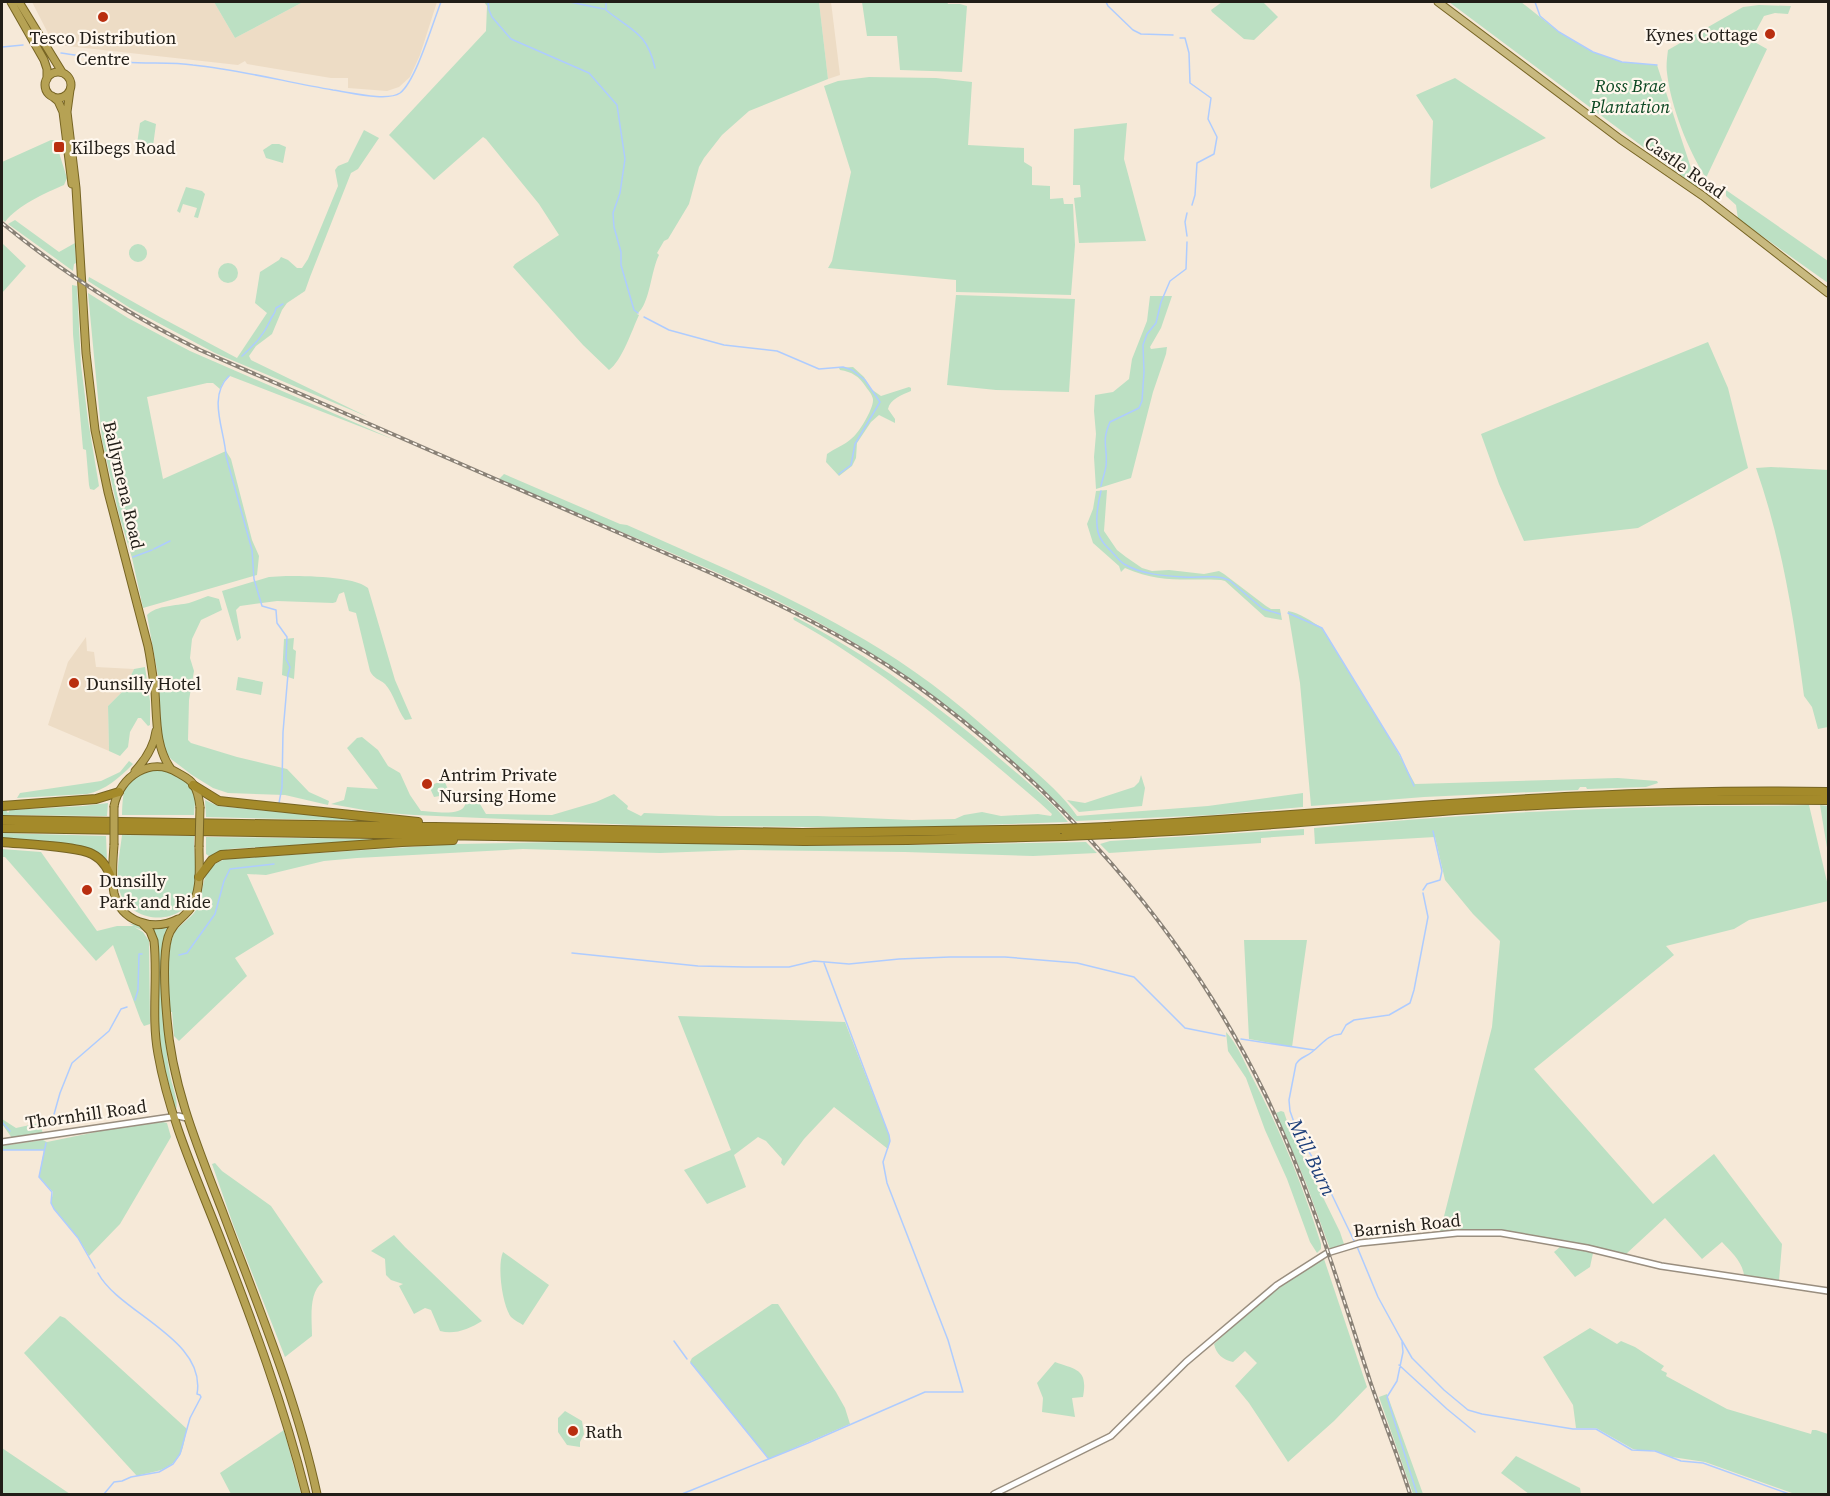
<svg xmlns="http://www.w3.org/2000/svg" width="1830" height="1496" viewBox="0 0 1830 1496" font-family="'Source Serif 4',serif">
  <style>
    .built { fill: #eddcc5 }
    .green { fill: #bce0c3 }
    .lines { fill: none; stroke-linecap: round; stroke-linejoin: round }
    .stream { stroke: #aeccff; stroke-width: 1.5 }
    .tertiary-casing { stroke: #998e7f; stroke-width: 8 }
    .primary-casing { stroke: #766423; stroke-width: 9 }
    .trunk-casing { stroke: #766423; stroke-width: 9 }
    .motorway-casing { stroke: #766423; stroke-width: 10 }
    .tertiary { stroke: #fff; stroke-width: 5 }
    .primary { stroke: #c8b97f; stroke-width: 7 }
    .trunk { stroke: #b6a254; stroke-width: 7 }
    .motorway { stroke: #a48a2a; stroke-width: 8 }
    .rail-casing { stroke: #8a8277; stroke-width: 4 }
    .rail { stroke: #fff7ed; stroke-width: 1.5; stroke-dasharray: 4.5; stroke-linecap: butt }
    .trunk-bridge-casing { stroke: #766423; stroke-width: 9; stroke-linecap: butt }
    .motorway-bridge-casing { stroke: #766423; stroke-width: 10; stroke-linecap: butt }
    .trunk-bridge { stroke: #b6a254; stroke-width: 7 }
    .motorway-bridge { stroke: #a48a2a; stroke-width: 8 }
    .poi-dot { fill: #b92e0f; stroke: #fff7ed; stroke-width: 2 }
    .labels { text-anchor: middle; dominant-baseline: central; stroke-width: 4.5; stroke-linejoin: round; paint-order: stroke }
    .poi-label { font-size: 18px; fill: #211d17; stroke: #fff7ed; text-anchor: start }
    .park-label { font-size: 18px; font-style: italic; fill: #0b4722; stroke: #fff7ed }
    .street-label { font-size: 18px; fill: #211d17; stroke: #fff7ed }
    .water-label { font-size: 20px; font-style: italic; fill: #1c3e79; stroke: #fff7ed }
  </style>
  <rect width="100%" height="100%" fill="#f6e9d8"/>
  <path class="built" d="M32,2H214L235,38L303,2H437L420,55L410,77L399,87L387,91L348,88V78H331L247,64L245,61L238,65L67,46L52,41Z
    M819,2H831L840,75L828,79Z
    M86,637L87,651L94,652L96,667L134,669L124,690L108,706L109,751L48,725L68,662Z"/>
  <path class="green" d="M214,2H303L235,38Z
    M484,2H819L828,79L749,111L722,135L704,158L699,167L689,204L668,239L664,241L657,253L659,255C651,270 650,304 637,314L639,315C632,330 622,361 609,370L583,345L513,267L515,264L559,235L539,204L486,139L483,137L434,180L389,135L486,31L487,6Z
    M862,2H947L948,4H960L967,6L962,72L900,70L897,36H867Z
    M1222,2H1263L1278,17L1254,40L1244,39L1212,12L1211,10Z
    M1449,2H1521L1559,32L1593,52L1622,62L1657,65L1692,171L1700,182L1698,188Z
    M1759,5L1791,6L1788,14L1775,13L1764,16L1751,40L1767,49L1706,178C1688,150 1671,107 1667,73C1666,66 1667,58 1668,50L1743,7Z
    M869,77L936,78L972,82L968,145L1024,148V162L1032,167V185L1050,186V199L1063,198L1064,204H1073L1075,245L1071,295L956,292V280L828,268L832,261L851,172L824,86L838,81Z
    M1455,78L1546,138L1431,189L1430,186L1433,121L1416,95Z
    M145,120L156,124L153,146L150,148L139,146L137,144L140,123Z
    M1127,123L1124,159L1146,241L1079,243L1074,198L1081,197L1080,185H1073L1074,129Z
    M364,130L379,138L358,169L351,173L310,277L305,291L287,303L282,310L272,334L256,346L249,356L251,360L368,417L215,353L130,308L88,281L89,277L160,317L237,358L267,313L255,303L260,272L279,260L281,257L288,260L297,268H302L308,259L338,186L335,170L338,166L348,162Z
    M51,140H55L67,178L64,185C45,193 18,205 5,222L2,219V162Z
    M272,144H279L286,147L283,163L266,158L263,150Z
    M186,187L202,191L205,194L198,218L194,217L197,208L183,204L180,213L177,211Z
    M1726,190L1828,261V283L1738,219L1736,205L1726,196Z
    M15,220L59,252L75,243L76,263L74,264L73,271L8,224Z
    M2,243L26,266L2,293Z
    M129 253a9 9 0 1 1 18 0a9 9 0 1 1-18 0Z
    M218 273a10 10 0 1 1 20 0a10 10 0 1 1-20 0Z
    M72,285L77,286L81,365L88,420L99,486L94,490L90,489L89,485L86,450L83,449L73,334Z
    M88,293L128,318L190,351L395,440L230,376L224,381L220,389L213,383H207L147,397L163,479L226,451L231,459L252,540L259,556L257,575L143,608L132,558L119,515L102,440Z
    M956,295L1075,299L1069,392L996,390L947,385Z
    M1150,296H1172L1161,328L1150,347L1151,349L1167,347L1166,354L1153,392L1131,478L1096,489L1094,457L1096,434L1094,411L1095,395L1113,392L1129,379L1132,359L1147,321Z
    M1708,342L1728,388L1748,468L1638,528L1524,541L1499,484L1481,434Z
    M853,367L864,377L871,389L881,396L909,387L911,388V391C902,395 890,399 888,409L895,419V423L879,415L871,422L857,443L856,458L852,466L839,476L826,462L827,454C835,448 845,445 851,439C859,433 874,408 873,399C872,394 868,390 866,387C859,376 852,372 840,370L839,368Z
    M1771,467L1828,470V727L1818,729L1812,707L1804,696C1794,619 1782,542 1756,468Z
    M504,474L620,524L627,525C713,563 800,600 880,649C928,678 972,715 1013,752C1033,770 1063,794 1077,816L1208,806L1303,793V807L1213,815L1076,821C1003,749 924,682 834,631C728,570 610,531 499,479Z
    M1107,490L1104,531L1117,550L1126,557L1142,568L1152,571L1169,570L1204,574L1219,571L1224,574L1266,606L1271,609H1280L1282,620L1265,617L1225,581L1221,580C1185,578 1161,584 1125,568L1121,572L1119,566L1093,543L1087,524L1093,509L1096,491Z
    M286,576C305,576 354,576 368,588L395,680L412,719L405,720C397,709 394,694 385,684C379,679 374,679 370,671L356,613L349,611L344,592L339,594L336,602L333,603L277,601L240,606L236,610L241,638L237,641L222,591L269,577Z
    M208,596L219,599L222,610L201,620L192,639L190,658L194,671L189,700L188,740L191,743L237,757L287,769L309,792L329,801L328,805L285,795L228,793L213,788L192,775L171,759L166,752L162,738L158,676L147,615C157,605 176,606 189,603C196,601 202,598 208,596Z
    M1288,611C1300,613 1311,621 1322,628L1392,742L1415,784L1618,778L1657,781L1658,783L1646,787L1587,789L1586,787H1580L1578,790L1424,797L1311,806L1300,683Z
    M795,617C871,657 940,706 1005,763C1026,781 1050,800 1068,822L900,828L634,825L414,815L375,812L331,804L344,800L347,787L378,789L347,748L357,738L362,737L378,750L388,766L400,773L410,795L421,811C431,811 461,817 465,805C466,802 465,799 465,795L469,792L477,799L486,814L552,815L596,802L614,794L628,806L627,809L641,816L644,813L719,816H818L912,820L955,819L964,815L982,812L1001,816L1038,814L1051,816L1052,814L1040,803C963,737 883,669 794,620L793,618Z
    M294,638L293,649L296,651L294,679L282,675L284,639Z
    M145,667L150,701V725L148,726L141,718H138L130,732L128,747L120,756L109,751L108,706L124,690L134,669Z
    M238,677L263,682L261,695L236,690Z
    M129,761L133,764C119,778 106,790 87,794L17,798L20,793L101,781L120,772Z
    M154,769C169,771 192,777 195,795C196,801 194,809 194,815H122C123,786 124,778 154,769Z
    M1141,775L1145,788L1142,806L1079,812L1067,800L1085,803L1134,787L1139,782Z
    M444,780L450,794L434,797L429,786Z
    M205,800L218,806L370,821L206,817Z
    M108,803L107,816L2,815V810H6L8,813L10,810L83,806Z
    M1809,805L1828,886V901L1749,920L1734,929L1666,946L1674,955L1534,1069L1653,1204L1714,1154L1782,1244L1779,1280L1744,1275C1742,1261 1731,1252 1722,1242L1702,1259L1665,1218L1626,1254L1567,1242L1498,1230L1481,1229L1440,1232L1492,1027L1500,941L1473,914L1445,880L1435,837L1315,844L1314,828C1429,817 1544,810 1659,807C1709,805 1759,807 1809,805Z
    M1820,805L1828,806V854Z
    M1304,829V835L1261,838V843L1109,853L1100,844L1110,841Z
    M2,833L106,836L107,859L87,848L2,839Z
    M122,835L194,836C194,850 197,879 194,892C185,926 134,925 121,895C114,878 120,853 122,835Z
    M206,837L372,839L374,840L229,849L209,856L206,854Z
    M559,842L855,846L1086,842L1097,853L1033,856L905,852L741,850L660,853L523,849L357,858L324,861L266,875L247,874L274,934L235,958L247,976L179,1041L174,1036L172,1012H169C169,991 165,952 174,934C179,924 190,920 196,910C207,889 197,868 226,859L456,844Z
    M2,849L41,852L97,931L117,926H134L128,923C135,925 141,925 145,931L134,927L143,932L149,941L150,1024L144,1026L141,1021L113,945L96,961L5,857H2Z
    M168,927L167,931C164,979 161,1027 170,1075C172,1086 179,1101 176,1110C167,1081 160,1051 158,1020C156,994 163,950 153,928Z
    M1244,940H1307L1292,1047L1249,1039Z
    M678,1016L845,1022L889,1135L890,1141L888,1149L834,1107L804,1139L784,1166L781,1163L782,1159L766,1141L758,1137L734,1155L746,1187L707,1204L684,1170L731,1150Z
    M1226,1032C1236,1042 1244,1061 1251,1075C1280,1129 1303,1186 1321,1244V1249L1317,1253L1310,1242L1287,1179L1265,1130L1246,1078L1228,1051Z
    M1281,1111L1284,1112L1290,1130L1340,1232L1344,1244L1330,1249L1306,1183L1276,1113Z
    M2,1119L16,1128L39,1123L43,1133L12,1138L2,1124Z
    M163,1122L167,1123L171,1137L120,1224L89,1256L78,1238L54,1209L51,1203L53,1192L39,1177L44,1150H2V1146L43,1140L47,1142L106,1130Z
    M215,1163L222,1171L271,1206L323,1282C308,1292 312,1320 312,1336L285,1357L234,1227L212,1164Z
    M394,1235L405,1247L482,1321C469,1329 455,1335 440,1331L431,1310L425,1308L414,1314L399,1286L403,1284L391,1280L386,1275L385,1259L371,1251Z
    M1561,1246L1593,1253L1590,1267L1575,1277L1554,1252Z
    M503,1252L549,1285L523,1325C520,1323 514,1320 511,1317C502,1305 497,1265 503,1252Z
    M1324,1259L1367,1387L1334,1421L1288,1462L1249,1403L1235,1386L1257,1363L1245,1351L1233,1362C1223,1360 1216,1354 1214,1344L1263,1299L1299,1274Z
    M772,1304H778L836,1392L845,1408L850,1424L769,1459L690,1362L692,1358Z
    M60,1316L65,1318L187,1429C185,1436 184,1446 181,1453C171,1471 155,1471 137,1476L24,1353Z
    M1590,1328L1617,1344L1621,1341L1635,1347L1664,1366L1661,1370L1667,1373L1666,1376L1727,1409L1811,1434L1812,1430H1816L1828,1434V1494H1795L1705,1462L1672,1457L1653,1450L1642,1451L1633,1449L1596,1428H1576L1573,1405L1543,1357Z
    M1055,1362C1077,1370 1088,1369 1083,1397L1072,1398L1075,1417L1042,1412L1043,1398L1037,1383Z
    M1387,1394L1423,1494H1413L1379,1397Z
    M565,1411L582,1421L584,1434L580,1442V1447L567,1445L558,1432V1418Z
    M284,1430L301,1494H231L220,1473Z
    M2,1448L70,1494H2Z
    M1516,1456L1580,1488L1581,1494H1529L1501,1473Z"/>
  <g class="lines">
    <path class="stream" d="M488,2L489,10L492,17L511,39L589,73L617,105L625,159L620,193L613,213L614,227L621,252V265L634,310L638,313
      M570,2L604,9
      M606,2V10C632,31 647,32 655,68
      M1106,2L1108,6L1133,30L1141,34L1173,35
      M1535,2L1540,16L1559,32L1593,52L1622,62L1657,65
      M1180,38H1185L1189,53L1190,83L1211,98L1208,119L1217,137L1214,154L1197,163L1195,195L1192,205
      M2,47L23,45
      M61,53C82,56 103,60 125,62C147,64 171,62 193,65C241,70 286,82 333,90C349,92 387,102 400,93C416,81 433,22 441,2
      M1187,213L1185,222L1187,236
      M644,317L669,330L724,345L777,351L819,369L843,367L852,370L865,380L880,402L855,444L851,465L839,474
      M242,356C255,344 263,336 270,321C272,315 275,315 276,308L283,304
      M229,376C207,397 225,431 226,456L252,550L254,579L262,606L276,610L277,623L287,637L286,659L290,667L288,674L283,732L282,787L279,803
      M1101,486C1102,480 1105,473 1106,466C1108,447 1101,442 1110,422L1139,408L1142,401L1144,372L1143,345L1147,334L1156,323L1161,302L1170,281L1186,269L1187,242
      M1101,491C1098,503 1095,519 1098,532C1100,540 1105,545 1111,551C1115,555 1119,561 1124,564C1140,574 1164,576 1183,577C1197,578 1215,574 1229,580L1263,609L1280,614
      M154,549L170,541
      M133,557L152,550
      M1288,613L1322,628L1400,755L1414,786
      M1423,890L1427,884L1440,880L1442,871L1433,831
      M1423,893L1428,917L1414,990L1410,1003L1389,1015L1354,1020L1346,1025L1341,1034C1326,1035 1323,1044 1312,1052C1306,1057 1300,1057 1296,1064L1289,1100L1290,1111L1295,1125L1304,1144L1319,1168L1358,1249L1378,1297L1401,1339L1412,1358L1444,1390L1468,1410L1482,1414L1573,1429H1596L1632,1450L1655,1451L1681,1461L1703,1463L1789,1494
      M572,953L698,966L745,967H789L814,961L849,964L899,959L950,957H1005L1077,963L1134,977L1185,1028L1225,1036
      M179,955L187,953L215,914L224,881L230,869L274,864
      M135,1000L138,990L139,954H142
      M1241,1039L1314,1050
      M2,1122L10,1131
      M51,1125L60,1093L72,1063L109,1031L121,1009L127,1007
      M46,1143L39,1177L52,1192L51,1203L54,1209L78,1238L95,1268
      M2,1150H44
      M98,1273C119,1313 207,1339 197,1394L200,1395L201,1397L190,1418L180,1454L173,1464L159,1472L131,1477L122,1481L114,1482L104,1494
      M674,1341L687,1359
      M1402,1342L1403,1352L1397,1381L1387,1397L1417,1494
      M691,1363L768,1458
      M1399,1365L1447,1409L1475,1432
      M682,1494L808,1443L925,1392H963L948,1340L887,1183L883,1162L890,1141L889,1135L824,963"/>
    <defs>
      <path id="tertiary" d="M2,1142L178,1116L187,1118
        M994,1494L1111,1436L1186,1362L1277,1285L1327,1253L1360,1243L1457,1233H1501L1587,1248L1661,1266L1828,1291"/>
      <path id="primary" d="M1438,2L1620,139L1703,196L1828,293"/>
      <path id="trunk" d="M11,2L44,60L47,69V79
        M19,2L62,72
        M45 85a13 13 0 1 1 26 0a13 13 0 1 1-26 0Z
        M70,90L67,112L76,188L86,353L95,430L108,492L148,646C151,661 153,677 155,692C157,718 155,747 171,769
        M52,96L58,101L63,112L72,184
        M135,771C146,759 154,747 156,731
        M114,806C120,776 151,756 178,773C183,776 190,779 193,784C198,791 199,799 200,807
        M114,845C113,860 111,878 114,893C121,922 153,932 178,919
        M199,847C199,867 202,891 190,909C182,919 172,924 168,937C162,958 165,997 167,1019C172,1086 198,1148 222,1210C257,1304 296,1396 317,1494
        M143,924L150,931L154,941C158,978 151,1016 158,1054C169,1117 196,1176 219,1235C252,1320 284,1406 306,1494"/>
      <path id="motorway" d="M193,785L219,801L418,822
        M2,806L96,799L119,792
        M2,820L802,833L1060,829
        M1107,827C1347,814 1587,787 1828,792
        M2,828L804,841L908,840L1065,836
        M1111,834C1242,829 1371,815 1501,807C1610,800 1719,799 1828,800
        M2,842C22,844 76,846 92,854C104,860 110,872 113,884
        M199,877L212,860L221,855L402,842L453,840"/>
    </defs>
    <use href="#tertiary" class="tertiary-casing"/>
    <use href="#primary" class="primary-casing"/>
    <use href="#trunk" class="trunk-casing"/>
    <use href="#motorway" class="motorway-casing"/>
    <use href="#tertiary" class="tertiary"/>
    <use href="#primary" class="primary"/>
    <use href="#trunk" class="trunk"/>
    <use href="#motorway" class="motorway"/>
    <defs>
      <path id="rail" d="M2,223C63,273 129,315 200,350L713,574C781,605 848,637 909,680C1057,786 1184,928 1264,1092C1309,1184 1338,1283 1370,1381C1383,1419 1398,1456 1410,1494"/>
    </defs>
    <use href="#rail" class="rail-casing"/>
    <use href="#rail" class="rail"/>
    <defs>
      <path id="trunk-bridge" d="M114,845V806
        M199,847L200,807"/>
      <path id="motorway-bridge" d="M1060,829L1107,827
        M1065,836L1111,834"/>
    </defs>
    <use href="#trunk-bridge" class="trunk-bridge-casing"/>
    <use href="#motorway-bridge" class="motorway-bridge-casing"/>
    <use href="#trunk-bridge" class="trunk-bridge"/>
    <use href="#motorway-bridge" class="motorway-bridge"/>
  </g>
  <g class="poi-dot">
    <circle cx="103" cy="17" r="6"/>
    <circle cx="1770" cy="34" r="6"/>
    <rect x="53" y="141" width="12" height="12" rx="3"/>
    <circle cx="74" cy="683" r="6"/>
    <circle cx="427" cy="784" r="6"/>
    <circle cx="87" cy="890" r="6"/>
    <circle cx="573" cy="1431" r="6"/>
  </g>
  <g class="labels">
    <g class="poi-label">
      <text x="1758" y="34" text-anchor="end">Kynes Cottage</text>
      <text x="103" y="37" text-anchor="middle">Tesco Distribution<tspan x="103" dy="21">Centre</tspan></text>
      <text x="71" y="147">Kilbegs Road</text>
      <text x="86" y="683">Dunsilly Hotel</text>
      <text x="439" y="774">Antrim Private<tspan x="439" dy="21">Nursing Home</tspan></text>
      <text x="99" y="880">Dunsilly<tspan x="99" dy="21">Park and Ride</tspan></text>
      <text x="585" y="1431">Rath</text>
    </g>
    <g class="park-label">
      <text x="1630" y="85">Ross Brae<tspan x="1630" dy="21">Plantation</tspan></text>
    </g>
    <g class="street-label">
      <text transform="translate(1685 167) rotate(35)">Castle Road</text>
      <text transform="translate(124 485) rotate(77)">Ballymena Road</text>
      <text transform="translate(86 1114) rotate(-8)">Thornhill Road</text>
      <text transform="translate(1407 1225) rotate(-6)">Barnish Road</text>
    </g>
    <g class="water-label">
      <text transform="translate(1312 1157) rotate(64)">Mill Burn</text>
    </g>
  </g>
  <rect width="1830" height="1496" fill="none" stroke="#211d17" stroke-width="6"/>
</svg>
